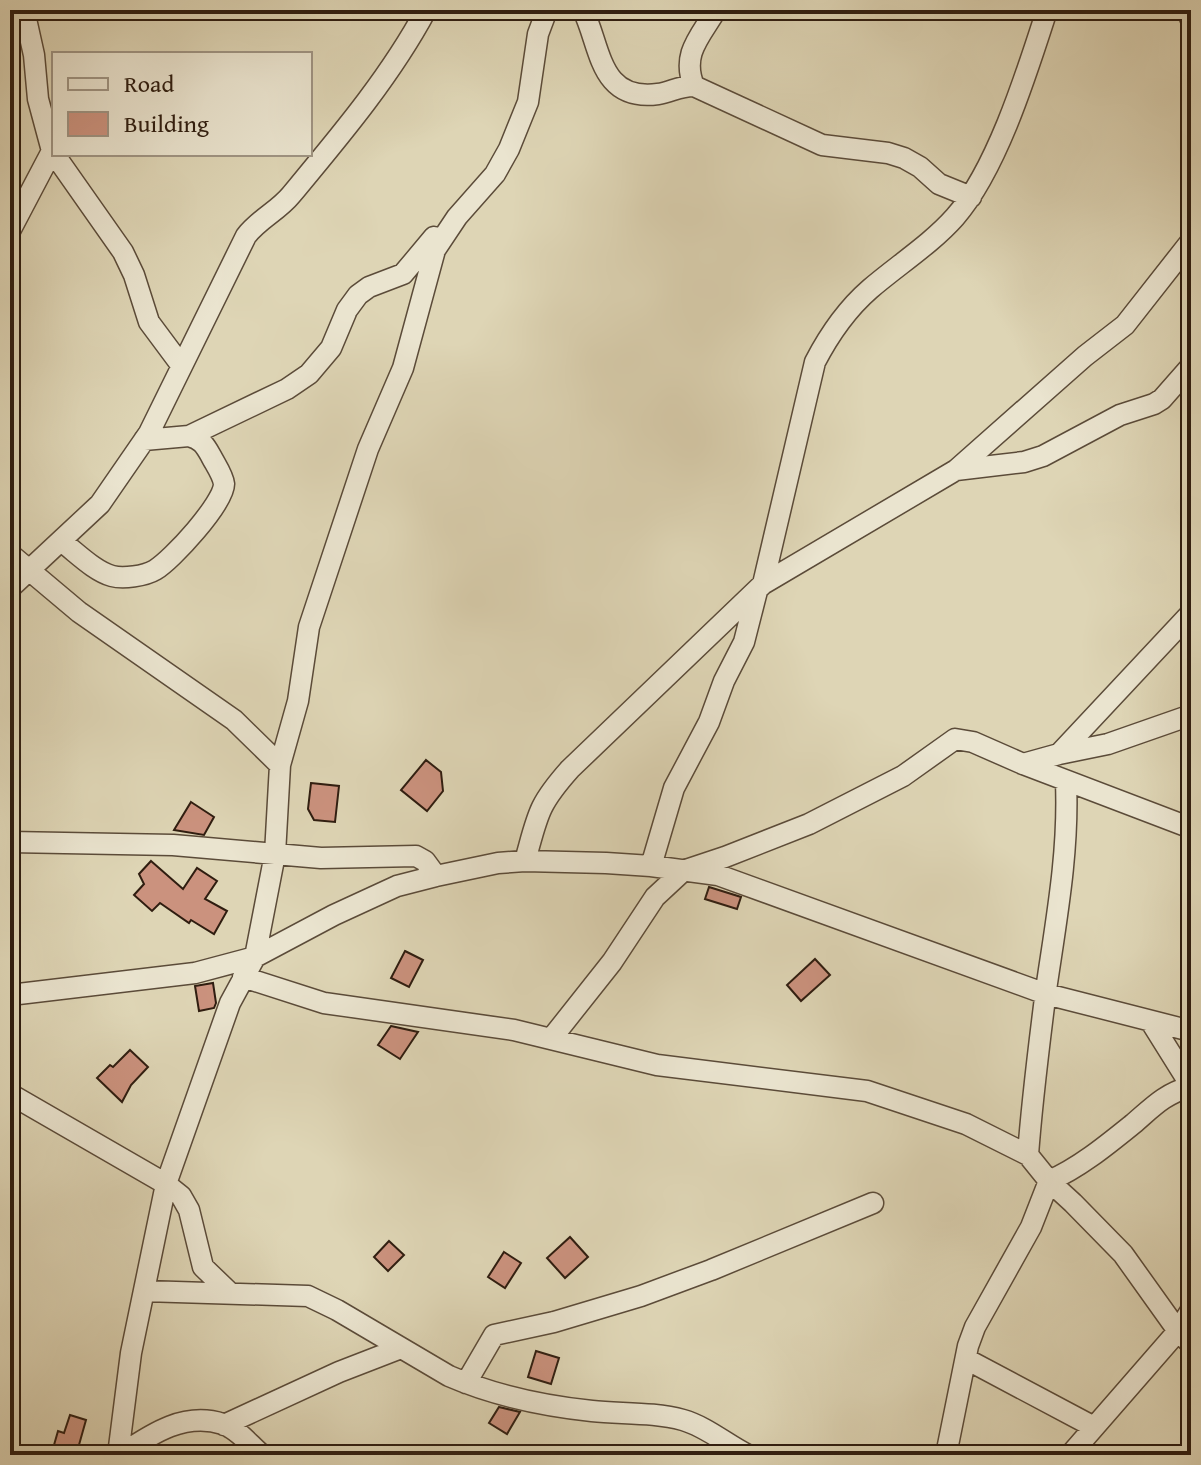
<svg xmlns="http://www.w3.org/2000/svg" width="1201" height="1465" viewBox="0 0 1201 1465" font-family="'Gentium Book Plus',serif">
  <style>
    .building { fill: #cb927e; stroke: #2f1d10; stroke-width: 2 }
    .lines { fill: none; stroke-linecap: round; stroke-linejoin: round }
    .minor-casing { stroke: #5b4b39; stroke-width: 23 }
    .minor { stroke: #eae4cf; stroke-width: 20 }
  </style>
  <rect width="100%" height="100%" fill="#ded5b5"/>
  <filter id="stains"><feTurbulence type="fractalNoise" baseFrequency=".0025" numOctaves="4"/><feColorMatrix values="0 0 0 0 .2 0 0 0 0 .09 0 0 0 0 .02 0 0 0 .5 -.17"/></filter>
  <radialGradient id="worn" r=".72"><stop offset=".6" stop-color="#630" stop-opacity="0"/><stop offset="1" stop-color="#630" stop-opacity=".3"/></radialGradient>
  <path class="building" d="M426,760L441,772L443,791L427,811L401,790Z
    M311,783L339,786L335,822L314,820L308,809Z
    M191,802L214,817L204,835L174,830Z
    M151,861L183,889L197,868L217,881L205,899L227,911L214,934L191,920L189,923L160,903L152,911L134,895L144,884L139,874Z
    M709,887L741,897L737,909L705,899Z
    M405,951L423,960L409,987L391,978Z
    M815,959L830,975L801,1001L787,985Z
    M213,983L216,1003L214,1008L199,1011L195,986Z
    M391,1026L418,1032L400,1059L378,1045Z
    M130,1050L148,1067L131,1085L122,1102L97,1078L110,1065L113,1067Z
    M570,1237L588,1257L565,1278L547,1258Z
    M389,1241L404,1255L388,1271L374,1257Z
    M504,1252L521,1263L505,1288L488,1277Z
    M536,1351L559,1358L551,1384L528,1377Z
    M499,1407L520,1412L507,1434L489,1423Z
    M70,1415L86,1420L77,1452L54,1445L58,1431L64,1433Z"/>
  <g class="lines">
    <defs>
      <path id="minor" d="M24,10L34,55L38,99L52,151L123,252L134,275L149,322L181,365
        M583,10C601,47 599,102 658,94C672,92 678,86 694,86L822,145L888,153L904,158L920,167L939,184L971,197
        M1187,10L1191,20
        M694,86C681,54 700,37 716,10
        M10,231L52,151
        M189,436L287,389L309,374L331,348L347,310L358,295L369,287L403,274L434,237
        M956,470L1024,462L1043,456L1120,415L1154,404L1162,399L1191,366
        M61,541C76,552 94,571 112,576C123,579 145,576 155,570C172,560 224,503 224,484C223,475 215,464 211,456C205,445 201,439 189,436L144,440
        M10,554L79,612L234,720L280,765
        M763,584L815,362C829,335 847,309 870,289C898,265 931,244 955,217C997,169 1027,72 1047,10
        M10,588L100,504L149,433L246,236C259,219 278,211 291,195C340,136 390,77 426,10
        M1059,754L1108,744L1191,715
        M1023,764L1191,828
        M10,842L173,845L321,858L416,856L425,861L436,876
        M525,861C538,815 537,806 570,769L763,584L956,470L1085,356L1125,325L1191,241
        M651,866L674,788L709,722L724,681L744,642L757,591
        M243,977L324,1003L514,1030L657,1065L867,1091L966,1124L1028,1155
        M10,995L195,973L255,957L334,915L397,886L436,876L498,863L525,861L606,863L651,866L718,875L1046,994L1191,1031
        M1151,1022L1191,1086
        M551,1039L612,962L655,897L683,871L725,857L809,824L903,776L955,739L973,742L1023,764L1059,754L1191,613
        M1191,1086C1163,1095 1154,1106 1133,1124C1107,1145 1079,1168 1049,1181L1073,1203L1123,1254L1178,1331L1191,1344
        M10,1094L166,1184L181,1196L189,1210L203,1267L229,1292
        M144,1291L308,1296L337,1310L449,1376C493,1395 544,1406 592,1411C621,1414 654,1412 683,1420C707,1427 726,1444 748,1455
        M966,1359L1094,1427
        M466,1383L494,1335L554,1322L641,1296L711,1270L873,1203
        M224,1425L339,1372L401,1348
        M118,1455L131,1353L166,1184L230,1003L255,957L275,854L280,765L298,701L309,627L368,449L403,368L435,250L457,217L495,174L509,149L528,102L538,34L547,10
        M120,1455C150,1435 184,1411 223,1424C238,1429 250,1445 262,1455
        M946,1455L968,1346L975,1327L1031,1227L1049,1181L1028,1155C1032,1100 1039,1045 1046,990C1056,921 1069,853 1066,782
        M1070,1455L1178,1331L1191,1310"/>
    </defs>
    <use href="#minor" class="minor-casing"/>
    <use href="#minor" class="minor"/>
  </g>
  <rect width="1201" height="1465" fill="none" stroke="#ded5b5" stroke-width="40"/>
  <rect x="12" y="12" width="1177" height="1441" fill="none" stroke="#2f1d10" stroke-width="4"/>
  <rect x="20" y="20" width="1161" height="1425" fill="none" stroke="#2f1d10" stroke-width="2"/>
  <rect x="52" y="52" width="260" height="104" fill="#eae4cf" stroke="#9f9483" stroke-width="2"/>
  <rect x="68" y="78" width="40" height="12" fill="#eae4cf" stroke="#9f9483" stroke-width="2"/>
  <text x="124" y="92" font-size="24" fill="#2f1d10">Road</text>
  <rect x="68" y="112" width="40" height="24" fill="#cb927e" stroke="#9f9483" stroke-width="2"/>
  <text x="124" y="132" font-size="24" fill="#2f1d10">Building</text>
  <rect width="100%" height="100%" filter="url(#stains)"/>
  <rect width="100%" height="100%" fill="url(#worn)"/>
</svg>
